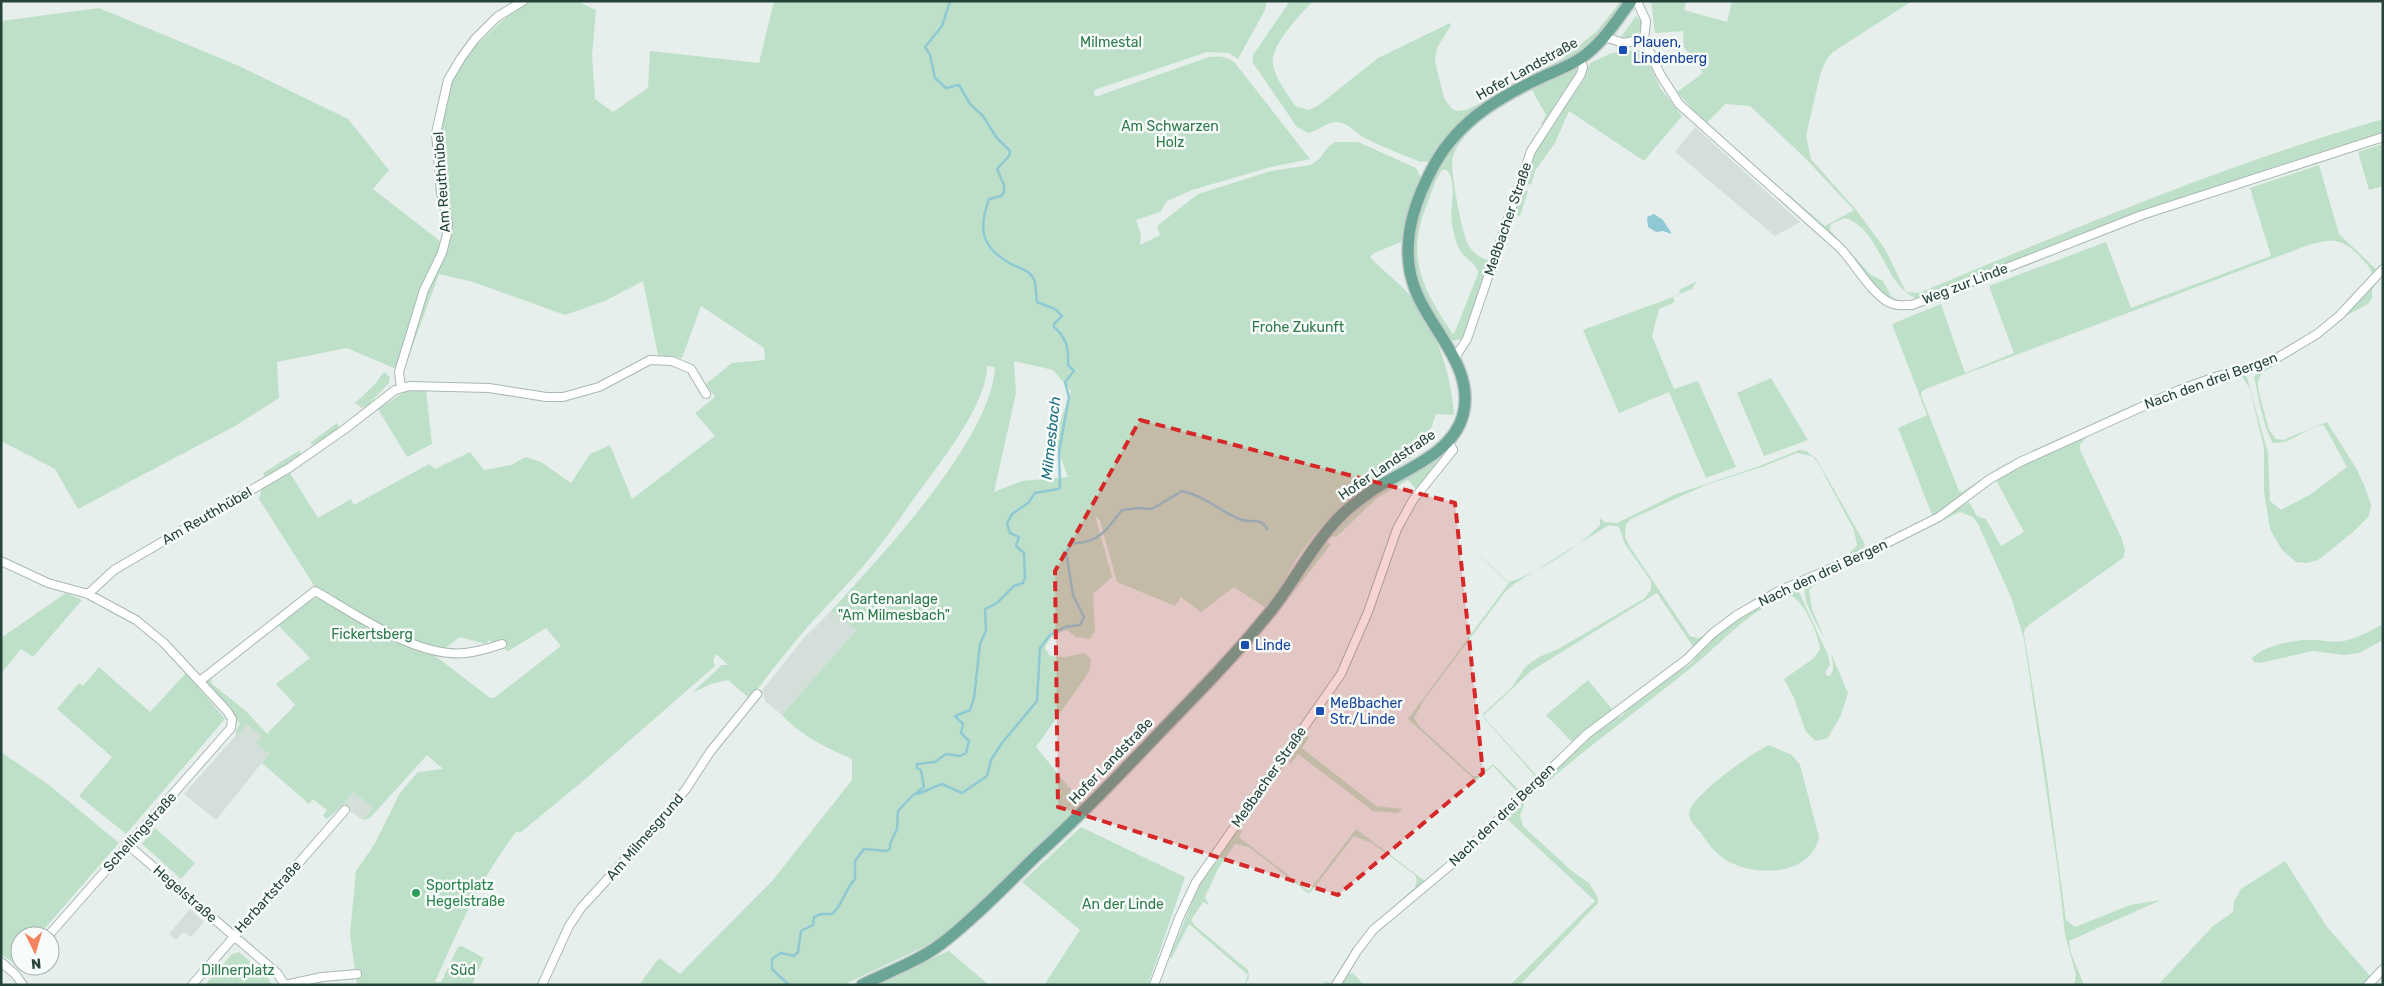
<svg xmlns="http://www.w3.org/2000/svg" width="2384" height="986" viewBox="0 0 2384 986" font-family="Rubik,sans-serif">
  <style>
    .built { fill: #d4dfda }
    .green { fill: #bfe0c8; fill-rule: evenodd }
    .water { fill: #8ec9d4 }
    .lines { fill: none; stroke-linecap: round; stroke-linejoin: round }
    .stream { stroke: #8ec9d4; stroke-width: 2.5 }
    .street-casing { stroke: #a8b8b2; stroke-width: 10 }
    .primary-casing { stroke: #c2cac8; stroke-width: 14 }
    .street { stroke: #fff; stroke-width: 8 }
    .primary { stroke: #6aa596; stroke-width: 11 }
    .marked { fill: #d62828; fill-opacity: 0.2; stroke: #d62828; stroke-width: 4; stroke-dasharray: 10 6; stroke-linejoin: round }
    .transit-dot { fill: #1a4fb4; stroke: #f7fbf9; stroke-width: 2 }
    .leisure-dot { fill: #2e9e5b; stroke: #f7fbf9; stroke-width: 2 }
    .labels { text-anchor: middle; dominant-baseline: central; stroke-width: 5; stroke-linejoin: round; paint-order: stroke }
    .park-label { font-size: 14px; fill: #2d7a4b; stroke: #f7fbf9 }
    .transit-label { font-size: 14px; fill: #164399; stroke: #f7fbf9; text-anchor: start }
    .street-label { font-size: 14px; fill: #24423a; stroke: #f7fbf9 }
    .leisure-label { font-size: 14px; fill: #27864d; stroke: #f7fbf9; text-anchor: start }
    .water-label { font-size: 15px; font-style: italic; fill: #1c6f80; stroke: #f7fbf9 }
  </style>
  <rect width="100%" height="100%" fill="#e6efeb"/>
  <path class="built" d="M1695,127L1800,222L1775,236L1675,152Z
    M831,611L856,630L782,715L766,702L761,692L803,639Z
    M247,723L262,736L269,754L216,820L184,794Z
    M353,792L373,808L363,820L342,806Z
    M190,909L204,922L191,937L183,932L176,940L169,934Z"/>
  <path class="green" d="M528,1H576L596,10L592,55L595,99L613,112L648,88L650,51L759,63L774,1H1267L1265,10L1238,59L1229,53L1207,52L1094,90L1095,97L1209,57C1221,56 1226,56 1235,63L1310,159L1271,167L1192,190L1167,201L1160,212L1136,220L1141,235L1140,245L1160,235L1157,226L1198,194L1271,171L1311,165L1319,159L1328,147L1335,142H1358L1416,168L1422,180L1401,242L1374,253L1370,257C1382,271 1401,283 1411,297C1437,331 1451,373 1454,415L1436,414L1430,431L1412,449L1415,455C1384,477 1348,498 1323,525C1300,550 1283,580 1269,610L1234,587L1201,612L1181,597L1175,606L1117,582L1100,521L1095,515L1112,577L1093,594L1095,631L1090,639L1076,637L1067,630C1056,633 1049,637 1045,648L1050,656L1064,657L1085,653L1091,659L1089,672L1036,747L1081,802V806L956,927L926,946L843,985H639L659,958L680,974L773,880L852,780V759C827,748 801,736 782,715L856,630L831,611C880,557 991,440 995,367L987,366C987,401 947,454 926,482C907,507 891,533 870,558C848,585 822,610 799,637C782,657 766,678 750,699L728,680L711,684L692,693L722,665H728L716,654L713,660L715,666L589,776L520,833L517,831C481,877 458,930 435,982H441L458,947L462,946L484,958L472,985H357L350,934L356,871L374,845L400,793L418,772L443,769L427,755L370,818L363,820L373,808L353,792L342,806L327,819L323,816L327,810L313,799L309,804L262,763L269,754L256,743L262,736L247,724L236,736V731L240,724L207,682L208,677C225,664 304,597 319,597L320,592L315,587L259,499L262,489L290,473L318,518L351,499L354,505L429,464L435,469L470,452L484,470L511,465L526,457L541,462L571,483L590,454L610,445L632,499L715,436L695,413L715,397L706,384L732,363L765,360L764,348L701,306L682,358L658,355L643,281L605,301L565,315L473,282L439,274L403,372L347,348L277,362L279,398L235,426L78,509L55,469L1,441V21L99,8L239,66L348,119L389,170L373,189L440,241L449,238L451,222L443,193L439,133L449,84L470,51L515,9ZM1014,361L1053,370L1071,391L1054,439L1068,477L1022,481L994,492L1016,393ZM277,624L310,658L276,684L295,705L267,734L247,712L211,683L212,676ZM546,628L561,646L494,698L489,697L434,655L437,650L441,651L460,637L486,644L489,640L508,651Z
    M1290,1H1313C1301,14 1269,46 1273,65C1276,80 1287,93 1295,106L1309,110L1319,105L1378,58L1450,23L1451,25L1437,48L1435,62L1444,98L1452,109L1457,111L1466,110L1479,104L1517,81L1559,61L1596,32L1621,1H1625C1614,17 1604,33 1589,46C1563,69 1526,75 1497,94C1472,111 1454,135 1435,157L1430,161L1421,162C1402,154 1381,147 1363,137C1355,132 1346,121 1336,122C1327,122 1318,131 1308,133L1297,127L1253,63V55Z
    M1651,1H1686L1684,10L1727,22L1732,1H1912L1833,52L1826,60L1820,75L1806,136L1811,159L1857,211L1885,249L1906,292L1919,293C2070,230 2226,164 2383,119V132L2247,176L2226,185L2187,195L1916,298C1884,286 1881,229 1845,218L1831,224L1830,230L1870,274L1883,281L1891,296L1899,301L1882,294L1849,251L1786,194V192L1825,226L1854,210L1805,158L1750,106L1725,104L1706,124L1677,92L1703,73L1684,47L1683,31L1655,33Z
    M1636,16L1642,22L1640,32L1630,38L1621,37Z
    M1638,50L1647,59L1661,89L1682,116L1644,161L1569,111L1555,143L1535,171L1531,185L1522,182L1533,153L1583,81L1590,63L1612,53Z
    M1575,68L1578,72L1545,124H1541L1546,115L1532,90C1506,103 1463,127 1453,156C1449,166 1462,236 1469,246C1474,254 1482,259 1491,261L1462,339L1451,341C1440,323 1426,304 1419,284C1397,226 1438,151 1483,115C1510,94 1544,83 1575,68ZM1442,170H1447C1458,184 1449,207 1452,224C1453,231 1456,244 1460,250C1465,260 1477,262 1478,274L1454,334L1452,333C1422,287 1405,257 1428,202C1432,191 1435,180 1442,170Z
    M2383,144V186L2369,190L2358,152Z
    M2319,165L2339,234L2378,271L2372,278C2373,270 2367,264 2361,258C2355,251 2345,242 2335,241C2319,238 2287,254 2271,259L1928,388L1922,391L1921,395L1959,491L1962,492L2000,467L2124,409L2185,383L2269,358L2291,347L2335,315L2359,288L2369,281L2338,315L2296,346L2257,364L2211,377L2185,386L2011,464L1975,487L1933,517L1898,428L1927,415L1892,324L1941,304L1965,373L2014,353L1989,286L2106,242L2131,308L2271,256L2250,188Z
    M1519,188L1528,191L1520,216L1515,214Z
    M2383,273V276L2372,289V298L2368,304L2344,317L2317,339L2262,373L2258,381V389L2269,430L2276,439L2283,440L2327,422L2356,468L2365,487L2371,505L2369,516L2352,533L2318,560L2307,563L2296,562L2282,550L2270,529L2264,492V448L2250,389L2243,378C2216,370 2116,422 2088,435L2080,445V450L2122,539L2125,551L2123,558L2030,624L2025,629L2024,634L2045,763L2066,920L2075,927L2130,905L2161,900L2069,941L2071,953L2084,985H2074L2076,975L2065,935L2058,870L2024,639L2011,597L1978,524L1973,517L1960,512L1825,577L1814,585L1809,590L1812,609L1848,693L1841,715L1828,738L1816,741L1806,732L1794,698L1784,679L1814,658L1820,649C1819,636 1804,600 1791,596C1751,607 1724,641 1693,666C1637,712 1578,753 1525,802L1520,816L1523,826L1573,872L1589,883L1598,898V903L1520,985H1510L1595,901L1506,818L1490,832V830L1506,815L1514,813L1533,788L1555,767L1576,751L1586,739L1607,721L1622,716L1640,695L1692,663L1707,642L1735,620L1756,605L1790,589H1794L1799,592L1828,655L1830,665L1825,672L1827,676L1831,675C1843,650 1800,613 1805,586L1809,582L1875,553L1969,502L1977,516L1986,519L2001,546L2024,532L1996,480L1973,496L1977,489L2027,461L2176,394L2242,373L2246,374L2268,453L2270,501L2281,510L2311,494L2347,467L2324,425C2306,427 2293,444 2273,443C2262,424 2259,398 2254,377C2265,362 2299,349 2315,338C2341,320 2362,296 2383,273Z
    M1697,281L1692,289L1673,297L1675,302L1659,309L1652,336L1674,389L1698,381L1736,467L1706,478L1669,392L1619,413L1583,330L1673,297L1680,293L1679,290Z
    M384,372L390,377L389,383L367,406L362,408L355,403L374,385Z
    M1771,378L1808,440L1764,456L1737,393Z
    M426,390L432,444L407,457L378,409L404,392Z
    M337,423L340,428L314,446L310,443Z
    M300,450L301,455L277,472L265,477L263,473Z
    M1799,450L1806,451L1816,458L1865,544L1864,547L1846,560L1784,586L1694,648L1657,593L1531,671L1483,716L1538,777L1534,779V775L1483,717V714L1512,687L1526,666L1539,657L1560,648L1645,598L1651,589V581L1625,544L1619,527L1609,525L1514,584L1505,592L1424,700L1414,718L1419,726L1473,776H1478L1492,765H1494L1520,791L1524,790L1520,795L1493,766L1476,781L1408,719L1509,583L1455,533L1509,582C1538,573 1579,547 1600,525V518L1604,522L1617,523L1676,494L1757,467ZM1797,453L1812,456L1817,461L1854,530L1857,545L1846,557L1759,595L1704,636L1697,638L1690,636L1630,547L1625,537L1626,524L1631,519L1708,484L1762,467Z
    M1443,452L1446,453L1397,524H1395L1416,489L1408,480L1377,498L1336,537L1329,535C1359,499 1403,476 1443,452Z
    M1325,542L1331,544L1290,597L1287,594Z
    M66,593L82,600L33,657L21,649L1,674V638Z
    M2383,624V640L2359,653L2343,655L2313,651L2260,663L2254,662L2252,658C2265,646 2289,641 2306,640C2320,639 2331,644 2348,640C2359,637 2372,630 2383,624Z
    M99,667L150,712L186,673L225,719L126,834L79,796L112,757L57,709L79,683L83,686Z
    M1588,680L1612,709L1573,743L1546,715Z
    M1305,736L1309,737L1302,748L1376,806L1403,809L1398,813L1373,811L1298,754L1290,765L1289,762Z
    M1769,745L1792,755L1800,765L1819,837C1811,877 1751,878 1723,858C1714,852 1707,842 1701,833C1697,828 1689,821 1689,814C1689,797 1753,752 1769,745Z
    M1,752L49,785L119,843L38,936H20V957L16,962H12L1,954Z
    M1081,827L1185,877L1148,985H1044L1080,930L1022,882Z
    M155,828L195,863L181,879L142,844Z
    M1239,828L1242,831L1239,837L1309,891L1356,829L1426,882L1383,917L1333,985H1327L1323,981L1331,983L1363,935L1415,887L1417,880L1415,875L1372,843L1354,836L1310,893H1308L1249,847L1235,844L1218,869L1205,897L1209,905L1203,902L1191,920L1194,925L1248,970L1249,978L1244,985L1248,975L1189,924L1171,959L1170,956L1205,871L1217,862L1220,852Z
    M2285,861L2327,927L2371,977L2363,985H2158L2213,926L2233,912L2234,902L2241,889Z
    M949,951L989,985H871Z
    M239,952L267,976L272,985H205L232,954Z
    M1347,971L1348,974L1353,973L1364,985H1339Z"/>
  <path class="water" d="M1654,214L1663,220L1672,234L1663,231L1656,232L1648,227L1647,217Z"/>
  <g class="lines">
    <path class="stream" d="M918,794L942,784L962,793L987,776L991,760L1002,743L1037,701L1040,648L1050,635L1065,627L1080,625L1084,617L1073,595L1066,552L1072,543C1098,544 1108,529 1122,510L1139,508L1152,509L1182,491C1204,496 1219,510 1239,519C1250,524 1261,516 1267,529
      M789,985L772,969V959L781,953L794,956L798,952L801,931L813,925L814,917L821,914H832C843,905 845,889 855,879V861L864,849L887,851L890,849V844L897,829L898,811L912,796L924,787L921,770L917,768V764L935,762L946,754L960,756L966,753L969,741L961,733L963,724L955,716L970,710L974,698L980,644L986,631L985,609L997,603L1014,586L1023,583L1025,578L1024,553L1016,546L1019,537L1010,533L1007,524L1012,514L1028,503L1035,493L1058,489L1060,487L1059,452L1069,397L1065,382L1074,371L1068,365C1069,350 1067,338 1054,327V324L1062,316L1055,309L1037,302C1035,292 1038,280 1029,273C1025,269 1016,267 1011,264C981,247 978,230 989,199L1001,196L1004,192V185L997,169L1009,156L1010,151L996,137L983,116L970,104L959,85L946,88L935,78L930,55L925,47L942,26L950,1"/>
    <defs>
      <path id="street" d="M1637,1L1646,21L1644,39L1660,74L1679,104L1839,247C1854,261 1873,298 1893,304C1899,306 1906,305 1912,305L2142,215L2383,137
        M1604,37L1624,43L1644,39
        M1454,359L1467,339L1531,151L1581,74L1583,67L1580,59
        M401,388L399,372L424,290L442,253L447,234L448,223L441,193L436,133L448,80L461,58L475,39L497,17L523,1
        M1,561L48,583L88,594L136,620L164,643L227,711L232,719L231,728L48,936
        M88,594L114,570L289,468L345,429L395,390L410,386L489,388L546,397H563L599,387L650,360L672,361L691,369L706,394
        M200,681L315,591C356,614 416,658 465,653C477,652 490,648 502,644
        M128,845L277,973L285,985L322,977L357,974
        M1,962L15,974L23,985
        M192,985L345,810
        M542,985L569,926L581,908L657,825L686,789L710,752L757,694
        M1154,985L1179,918L1196,882L1341,674L1368,612L1397,529L1413,500L1453,450L1448,441
        M1336,985L1357,951L1373,930L1453,863L1587,734L1687,659L1713,633L1737,615L1779,591L1871,551L1939,517L1990,479L2020,462L2179,390L2215,377L2272,361L2317,334L2340,315L2383,269
        M2368,985L2383,969"/>
      <path id="primary" d="M862,985C888,972 917,962 941,944C975,918 1006,885 1037,855C1081,815 1122,772 1163,729C1200,691 1237,653 1270,612C1293,584 1309,550 1334,523C1346,509 1361,498 1376,488C1406,469 1453,453 1463,415C1476,365 1426,327 1413,283C1401,245 1413,205 1431,171C1454,125 1493,100 1538,79C1552,72 1568,67 1581,58C1602,44 1616,21 1631,1"/>
    </defs>
    <use href="#street" class="street-casing"/>
    <use href="#primary" class="primary-casing"/>
    <use href="#street" class="street"/>
    <use href="#primary" class="primary"/>
  </g>
  <path class="marked" d="M1140,420L1455,503L1483,773L1338,895L1058,807L1055,571Z"/>
  <g class="transit-dot">
    <rect x="1618" y="45" width="10" height="10" rx="2.5"/>
    <rect x="1240" y="640" width="10" height="10" rx="2.5"/>
    <rect x="1315" y="706" width="10" height="10" rx="2.5"/>
  </g>
  <circle class="leisure-dot" cx="416" cy="893" r="5"/>
  <g class="labels">
    <g class="park-label">
      <text x="1111" y="42">Milmestal</text>
      <text x="1170" y="126">Am Schwarzen<tspan x="1170" dy="16">Holz</tspan></text>
      <text x="1298" y="327">Frohe Zukunft</text>
      <text x="894" y="599">Gartenanlage<tspan x="894" dy="16">"Am Milmesbach"</tspan></text>
      <text x="372" y="634">Fickertsberg</text>
      <text x="1123" y="904">An der Linde</text>
      <text x="238" y="970">Dillnerplatz</text>
      <text x="463" y="970">Süd</text>
    </g>
    <g class="transit-label">
      <text x="1633" y="42">Plauen,<tspan x="1633" dy="16">Lindenberg</tspan></text>
      <text x="1255" y="645">Linde</text>
      <text x="1330" y="703">Meßbacher<tspan x="1330" dy="16">Str./Linde</tspan></text>
    </g>
    <g class="street-label">
      <text transform="translate(1527 69) rotate(-29)">Hofer Landstraße</text>
      <text transform="translate(442 182) rotate(-94)">Am Reuthhübel</text>
      <text transform="translate(1508 219) rotate(-71)">Meßbacher Straße</text>
      <text transform="translate(1965 284) rotate(-21)">Weg zur Linde</text>
      <text transform="translate(2211 381) rotate(-20)">Nach den drei Bergen</text>
      <text transform="translate(1387 465) rotate(-34)">Hofer Landstraße</text>
      <text transform="translate(207 516) rotate(-30)">Am Reuthhübel</text>
      <text transform="translate(1823 573) rotate(-25)">Nach den drei Bergen</text>
      <text transform="translate(1111 761) rotate(-46)">Hofer Landstraße</text>
      <text transform="translate(1269 777) rotate(-55)">Meßbacher Straße</text>
      <text transform="translate(1502 815) rotate(-44)">Nach den drei Bergen</text>
      <text transform="translate(140 832) rotate(-48)">Schellingstraße</text>
      <text transform="translate(645 837) rotate(-49)">Am Milmesgrund</text>
      <text transform="translate(185 894) rotate(41)">Hegelstraße</text>
      <text transform="translate(268 897) rotate(-48)">Herbartstraße</text>
    </g>
    <g class="leisure-label">
      <text x="426" y="885">Sportplatz<tspan x="426" dy="16">Hegelstraße</tspan></text>
    </g>
    <g class="water-label">
      <text transform="translate(1051 438) rotate(-84)">Milmesbach</text>
    </g>
  </g>
  <rect width="2384" height="986" fill="none" stroke="#24423a" stroke-width="5"/>
  <g transform="translate(35 951) rotate(175)"><circle r="24" fill="#f7fbf9" stroke="#a3b1ad"/>
  <path d="M0-4L9 19L0 12L-9 19Z" fill="#f4845f"/>
  <text y="-8" font-size="14" font-weight="bold" text-anchor="middle" fill="#24423a">N</text>
  </g>
</svg>
